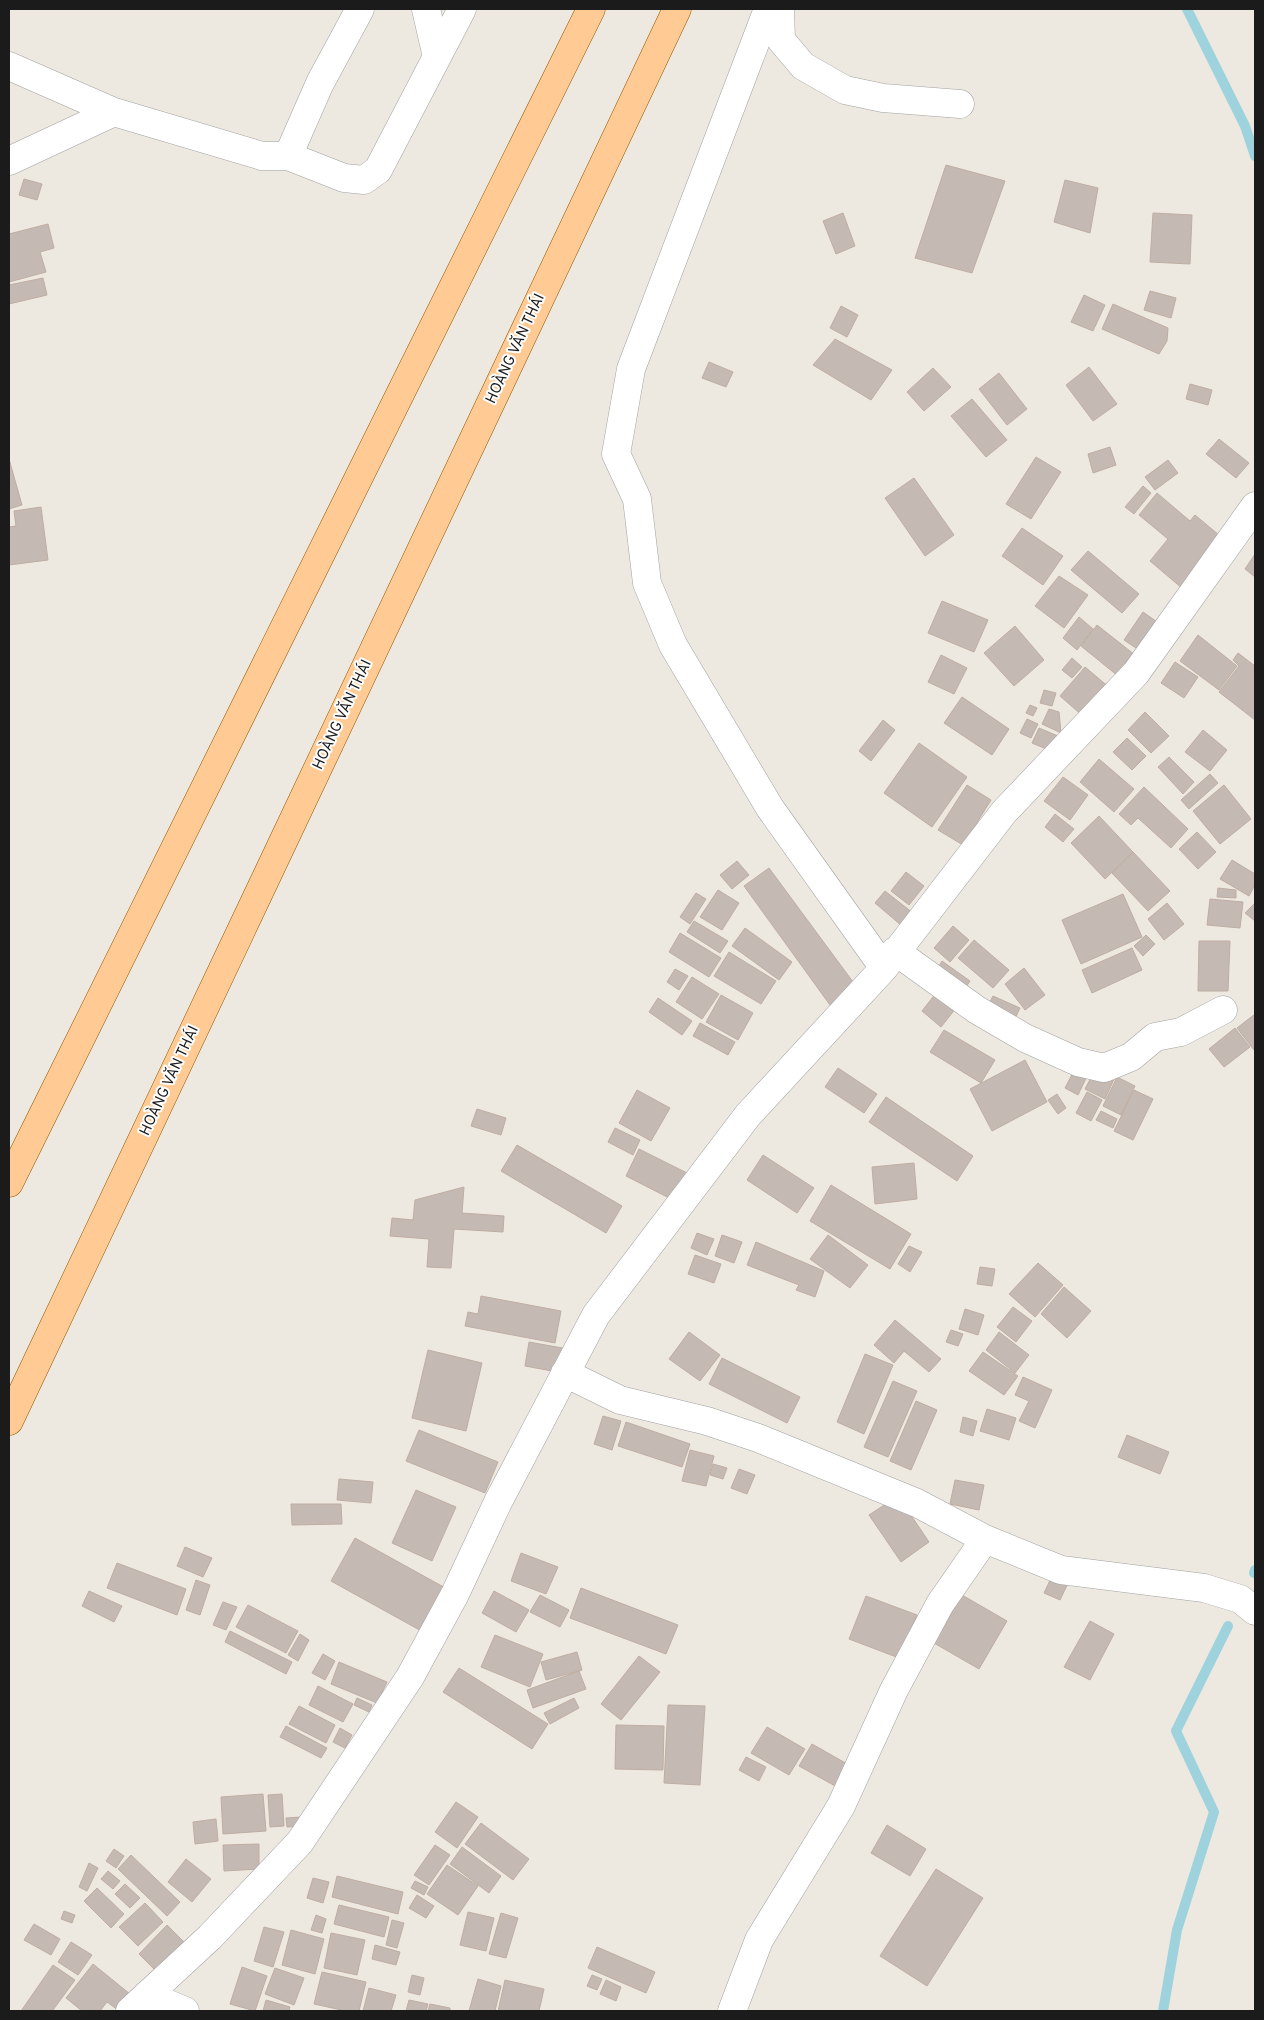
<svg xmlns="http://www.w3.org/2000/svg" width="1264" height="2020" viewBox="0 0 1264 2020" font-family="Overpass,sans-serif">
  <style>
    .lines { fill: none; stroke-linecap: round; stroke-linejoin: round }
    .stream { stroke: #9ed3dd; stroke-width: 10 }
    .building { fill: #c5bab3; stroke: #bfada2 }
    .minor-casing { stroke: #a2a2a2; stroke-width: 29 }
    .primary-casing { stroke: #925900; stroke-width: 29 }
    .minor { stroke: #fff; stroke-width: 28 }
    .primary { stroke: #ffca93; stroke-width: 28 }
    .labels { text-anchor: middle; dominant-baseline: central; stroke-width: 4; stroke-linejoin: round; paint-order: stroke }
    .street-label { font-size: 15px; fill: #1b1b1b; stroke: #fff }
  </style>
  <rect width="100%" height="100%" fill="#ede8e0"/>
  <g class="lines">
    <path class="stream" d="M1187,9L1245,126L1255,156
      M1254,1573L1255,1570
      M1163,2011L1177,1930L1214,1812L1176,1731L1228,1626"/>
  </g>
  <path class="building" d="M946,165L1005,181L972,273L915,258Z
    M24,179L42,184L37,200L19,195Z
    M1065,180L1098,188L1090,233L1054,222Z
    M843,213L855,246L836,254L823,221Z
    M1153,213L1192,215L1190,264L1150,262Z
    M48,224L54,248L40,252L46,272L9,282V234Z
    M43,278L47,295L9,304V285Z
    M1150,291L1176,298L1171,318L1144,310Z
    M1084,295L1105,305L1093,331L1071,322Z
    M1113,304L1168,328L1167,341L1159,354L1102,329Z
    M841,306L858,315L847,337L830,328Z
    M835,339L892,370L871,400L813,365Z
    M709,362L733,372L726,387L702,378Z
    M1089,367L1117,404L1093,421L1066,385Z
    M933,368L951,387L924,411L907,392Z
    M999,373L1027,409L1007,425L979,389Z
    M1190,384L1212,390L1208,405L1186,399Z
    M972,399L1007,440L986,457L951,416Z
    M1219,439L1249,463L1236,478L1206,454Z
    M1110,447L1116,465L1093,473L1088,454Z
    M1036,457L1061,472L1031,519L1006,504Z
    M9,459L22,505L9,509Z
    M1168,460L1178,473L1155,490L1145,477Z
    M914,478L954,535L925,556L885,498Z
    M1143,486L1151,493L1134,514L1125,507Z
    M1157,493L1190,521L1195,515L1225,540L1183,589L1150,561L1168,539L1139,515Z
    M41,507L48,560L9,565V527L16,526L14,511Z
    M1022,528L1063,556L1043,585L1002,556Z
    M1088,551L1139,594L1122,613L1071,570Z
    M1255,554V577L1245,569Z
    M1059,576L1088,595L1064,628L1035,606Z
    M942,601L988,620L974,652L928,633Z
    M1143,612L1160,624L1142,652L1124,640Z
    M1079,617L1093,629L1077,650L1063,638Z
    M1097,625L1135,655L1118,676L1081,646Z
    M1015,626L1044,660L1014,686L984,653Z
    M1198,635L1237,666L1219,690L1180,661Z
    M1238,653L1255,666V720L1219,692L1239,666L1233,660Z
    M941,655L967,668L954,694L928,682Z
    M1072,658L1082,667L1072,678L1062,670Z
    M1175,662L1198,677L1184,698L1161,683Z
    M1085,667L1110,688L1084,717L1060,696Z
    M1044,690L1056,693L1052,706L1040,703Z
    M962,697L1009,729L992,755L944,723Z
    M1030,705L1037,708L1033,716L1026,713Z
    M1049,709L1059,712L1061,733L1042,724Z
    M1145,712L1169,736L1151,753L1128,730Z
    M1027,719L1038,724L1031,738L1020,733Z
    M883,720L895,730L871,761L859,751Z
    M1039,728L1058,736L1051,751L1032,743Z
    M1203,730L1227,750L1210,771L1185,752Z
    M1127,738L1146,756L1132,770L1113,752Z
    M919,743L967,777L932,827L884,793Z
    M1169,757L1194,782L1183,794L1158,767Z
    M1099,759L1134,789L1114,812L1080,782Z
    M1210,774L1218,783L1189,809L1181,800Z
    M1063,777L1088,795L1070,820L1044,801Z
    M967,785L991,800L963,845L938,830Z
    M1224,785L1251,819L1220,844L1193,811Z
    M1144,787L1188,829L1171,848L1138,818L1131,825L1119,814Z
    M1055,814L1074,829L1063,842L1045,827Z
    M1099,816L1133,852L1105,879L1071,843Z
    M1197,832L1216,852L1198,869L1179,849Z
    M1133,852L1170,891L1148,911L1112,873Z
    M1232,860L1255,874V885L1249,896L1220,879Z
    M737,861L749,875L732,889L720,875Z
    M769,868L856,986L830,1005L744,886Z
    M906,872L924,886L909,905L891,891Z
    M1218,888L1236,890V898L1217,897Z
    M718,890L739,903L722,930L700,917Z
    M885,891L913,913L902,926L875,903Z
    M696,893L706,899L690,924L680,917Z
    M1123,894L1142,937L1081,964L1062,920Z
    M1210,899L1243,902L1240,928L1207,925Z
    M1167,903L1184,924L1164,940L1148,919Z
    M1255,903V921L1245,913Z
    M694,921L728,941L720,953L687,932Z
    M953,926L969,940L950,962L934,948Z
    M745,928L792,962L779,980L732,946Z
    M680,933L721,958L709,977L669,952Z
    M1146,935L1155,944L1143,956L1134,946Z
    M974,940L1009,970L993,988L958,958Z
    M1199,941H1230L1228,991H1198Z
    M1132,948L1142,970L1092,993L1082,970Z
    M729,952L776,981L761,1004L714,976Z
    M942,961L970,981L962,993L935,973Z
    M1024,968L1045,995L1025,1010L1005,984Z
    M675,969L688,976L679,990L667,982Z
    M692,977L719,994L702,1019L676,1002Z
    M940,988L960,1003L941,1027L922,1011Z
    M721,995L753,1013L738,1040L706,1022Z
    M993,996L1020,1008L1014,1021L986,1010Z
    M658,998L692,1021L682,1035L649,1012Z
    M1255,1014V1049L1254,1050L1237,1028Z
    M700,1023L735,1042L728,1055L693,1036Z
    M1235,1028L1250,1047L1224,1067L1209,1049Z
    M944,1030L995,1060L981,1083L930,1052Z
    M1025,1060L1047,1102L992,1131L970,1089Z
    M1077,1065L1090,1070L1078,1095L1065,1088Z
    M838,1068L877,1094L864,1113L825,1087Z
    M1096,1068L1115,1077L1105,1099L1085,1089Z
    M1117,1077L1135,1086L1121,1115L1103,1106Z
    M637,1090L670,1108L651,1141L619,1123Z
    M1134,1090L1153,1099L1133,1140L1114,1131Z
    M1087,1092L1102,1100L1091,1121L1076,1113Z
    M1057,1094L1066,1108L1058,1114L1048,1100Z
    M886,1097L973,1156L957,1181L869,1122Z
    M477,1109L506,1118L501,1135L471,1126Z
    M1101,1111L1117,1119L1113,1128L1096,1120Z
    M615,1128L640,1140L633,1155L608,1142Z
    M517,1145L622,1206L606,1233L501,1171Z
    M639,1149L691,1175L677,1202L626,1176Z
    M763,1155L814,1188L797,1213L747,1180Z
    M914,1163L917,1199L875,1204L872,1167Z
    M831,1185L911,1234L890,1269L810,1221Z
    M464,1187L462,1213L504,1216L503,1232L454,1229L451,1268L427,1267L429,1239L390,1236L392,1218L413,1220L415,1200Z
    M697,1233L714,1239L707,1255L691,1248Z
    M722,1235L742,1242L734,1263L715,1256Z
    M828,1235L868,1265L850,1288L810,1259Z
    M756,1242L824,1271L815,1297L796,1290L799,1285L747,1265Z
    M909,1246L922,1252L910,1272L898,1264Z
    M695,1255L721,1264L714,1283L688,1274Z
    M1038,1263L1063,1285L1035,1317L1009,1294Z
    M980,1267L995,1269L992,1286L977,1284Z
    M1064,1287L1091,1311L1067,1338L1041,1314Z
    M481,1296L561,1311L555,1343L465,1326L468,1312L478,1314Z
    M1013,1307L1032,1321L1016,1342L997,1327Z
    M965,1309L984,1315L978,1335L959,1329Z
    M895,1320L941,1359L929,1372L904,1351L894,1363L874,1345Z
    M951,1330L963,1334L958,1346L946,1342Z
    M689,1332L720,1355L700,1381L669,1359Z
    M999,1332L1029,1355L1015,1373L986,1350Z
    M529,1342L568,1349L563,1373L525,1366Z
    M428,1350L482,1363L466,1431L412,1418Z
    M983,1352L1018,1376L1004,1395L969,1371Z
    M865,1354L893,1365L864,1434L837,1422Z
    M722,1358L800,1397L787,1423L709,1384Z
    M1023,1377L1052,1390L1035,1428L1019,1421L1029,1401L1015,1395Z
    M893,1381L917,1391L888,1457L864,1447Z
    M916,1401L937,1410L911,1470L890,1461Z
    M987,1409L1016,1418L1009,1440L980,1431Z
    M603,1416L621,1421L612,1450L594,1444Z
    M963,1417L977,1421L973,1436L960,1432Z
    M626,1422L690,1444L682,1467L618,1446Z
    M419,1430L498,1462L485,1493L406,1461Z
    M1127,1435L1169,1452L1160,1474L1118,1457Z
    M690,1450L714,1456L706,1486L682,1481Z
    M713,1464L727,1468L723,1479L710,1475Z
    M739,1469L755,1475L747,1494L731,1488Z
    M339,1479L373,1482L371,1503L337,1500Z
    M955,1480L984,1485L979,1510L950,1504Z
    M416,1490L456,1507L432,1561L392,1543Z
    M898,1496L929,1542L901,1562L869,1515Z
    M291,1504H341L342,1524L292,1525Z
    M355,1538L449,1590L425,1633L331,1581Z
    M185,1547L212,1558L203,1577L177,1566Z
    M521,1553L558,1567L546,1594L511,1581Z
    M117,1563L186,1589L177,1615L107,1588Z
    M1054,1572L1070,1579L1060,1600L1044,1593Z
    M196,1580L210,1585L200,1615L186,1610Z
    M581,1588L678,1625L666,1654L570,1618Z
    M89,1591L122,1606L114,1622L82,1606Z
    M494,1591L529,1610L516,1632L482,1613Z
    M540,1595L569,1610L560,1627L530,1612Z
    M962,1595L1007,1621L979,1669L934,1643Z
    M866,1596L917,1615L899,1658L849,1639Z
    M223,1602L237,1607L226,1630L213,1625Z
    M248,1605L298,1631L286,1653L236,1627Z
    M1090,1621L1114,1634L1090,1680L1064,1667Z
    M230,1631L292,1662L286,1674L225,1642Z
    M300,1634L309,1640L298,1661L288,1655Z
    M495,1635L543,1654L530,1687L481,1667Z
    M577,1652L582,1670L546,1680L541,1662Z
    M323,1654L335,1661L325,1680L312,1673Z
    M639,1656L660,1672L621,1720L601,1704Z
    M339,1662L387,1682L377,1703L331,1684Z
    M459,1668L548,1724L532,1749L443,1692Z
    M579,1671L586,1689L533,1708L527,1690Z
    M318,1686L353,1704L343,1722L309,1705Z
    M357,1698L372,1705L369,1712L354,1705Z
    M574,1698L579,1708L550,1724L544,1713Z
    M668,1705L705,1706L700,1785L664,1783Z
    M299,1706L335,1725L326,1743L289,1724Z
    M616,1725L664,1726L663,1770L615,1769Z
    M286,1726L327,1748L321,1758L280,1737Z
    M767,1727L805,1749L789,1775L751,1753Z
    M340,1728L352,1735L345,1748L333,1742Z
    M812,1744L849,1765L837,1787L799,1766Z
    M746,1757L766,1767L759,1781L739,1770Z
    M263,1794L266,1831L223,1834L221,1797Z
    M282,1794L284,1826L270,1827L268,1795Z
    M456,1802L478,1817L457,1848L435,1832Z
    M302,1817V1826L287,1827L286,1818Z
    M216,1819L218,1841L195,1844L193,1822Z
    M481,1823L529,1859L513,1880L465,1844Z
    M887,1825L926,1849L910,1876L871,1853Z
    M259,1844V1869L224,1871L223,1845Z
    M435,1845L450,1855L429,1885L414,1875Z
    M462,1847L501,1876L489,1893L450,1864Z
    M114,1849L124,1856L116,1868L106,1861Z
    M131,1855L180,1902L167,1916L118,1869Z
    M186,1859L211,1879L192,1902L168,1882Z
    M89,1863L98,1868L87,1891L79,1887Z
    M447,1865L478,1886L458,1915L427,1894Z
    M936,1869L983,1898L927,1986L880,1956Z
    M108,1871L120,1881L113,1889L101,1879Z
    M337,1876L403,1892L398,1914L332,1897Z
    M313,1878L329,1882L323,1903L307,1898Z
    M415,1881L428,1887L424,1895L411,1888Z
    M125,1884L140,1898L130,1908L115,1894Z
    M97,1888L124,1914L111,1928L84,1901Z
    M417,1895L434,1906L426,1918L409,1908Z
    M145,1903L163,1922L138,1946L119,1927Z
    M339,1905L389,1917L384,1937L334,1924Z
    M64,1911L75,1915L72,1923L61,1919Z
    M468,1912L494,1918L486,1951L460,1945Z
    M501,1913L518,1918L506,1958L489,1954Z
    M316,1915L326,1919L322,1933L311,1930Z
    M392,1920L404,1923L397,1948L386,1945Z
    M34,1924L60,1939L51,1955L24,1940Z
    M167,1925L192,1950L164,1979L139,1954Z
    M264,1927L284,1932L273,1967L254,1961Z
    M291,1930L324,1939L315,1974L282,1965Z
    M331,1933L365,1940L357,1975L324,1968Z
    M71,1942L92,1955L78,1975L58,1962Z
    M375,1945L400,1952L396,1965L372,1959Z
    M597,1947L655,1972L646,1993L588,1968Z
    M93,1964L130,1994L118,2010L107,2002L100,2011H82L66,1998Z
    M53,1965L75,1980L53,2010L55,2011H21Z
    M242,1967L267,1976L255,2011L230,2004Z
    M275,1968L304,1978L294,2005L265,1994Z
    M322,1972L366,1982L359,2011H346L314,2004Z
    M412,1975L424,1978L420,1995L408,1992Z
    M592,1975L602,1979L597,1990L587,1986Z
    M478,1979L501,1986L495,2011H469Z
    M505,1980L544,1989L539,2011H498Z
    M606,1980L621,1987L616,2001L600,1994Z
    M369,1988L396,1995L391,2011H363Z
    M266,2000L290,2007L289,2011H263Z
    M409,2000L428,2004L426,2011H406Z
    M430,2004L450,2008V2011H428Z"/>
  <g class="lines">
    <defs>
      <path id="minor" d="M426,9L437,57
        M768,9L631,369L616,454L637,499L647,583L673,645L770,808L884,968
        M780,9L781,40L803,66L845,90L883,98L960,104
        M9,66L114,112L262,156H288L344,178L364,180L378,170L462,9
        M288,156L320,83L360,9
        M9,161L114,112
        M895,951L977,1010L1025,1038L1078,1062L1104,1068L1131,1057L1155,1037L1181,1032L1223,1010
        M565,1373L620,1400L707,1421L758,1438L917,1503L985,1539L1061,1570L1204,1588L1240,1599L1255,1611
        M147,1995L185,2011
        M130,2011L210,1937L300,1842L410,1677L455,1594L498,1502L596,1315L748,1115L884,968L1004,812L1136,673L1255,506
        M732,2011L759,1940L841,1806L894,1690L940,1604L985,1539"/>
      <path id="primary" d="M9,1183L591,9
        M9,1421L677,9"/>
    </defs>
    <use href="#minor" class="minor-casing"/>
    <use href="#primary" class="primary-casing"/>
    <use href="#minor" class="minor"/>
    <use href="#primary" class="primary"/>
  </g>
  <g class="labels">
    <g class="street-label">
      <text transform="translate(516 349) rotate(-65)">HOÀNG VĂN THÁI</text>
      <text transform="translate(343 715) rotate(-65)">HOÀNG VĂN THÁI</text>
      <text transform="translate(170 1081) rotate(-65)">HOÀNG VĂN THÁI</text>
    </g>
  </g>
  <rect width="1264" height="2020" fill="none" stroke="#1b1b1b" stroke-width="20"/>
</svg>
